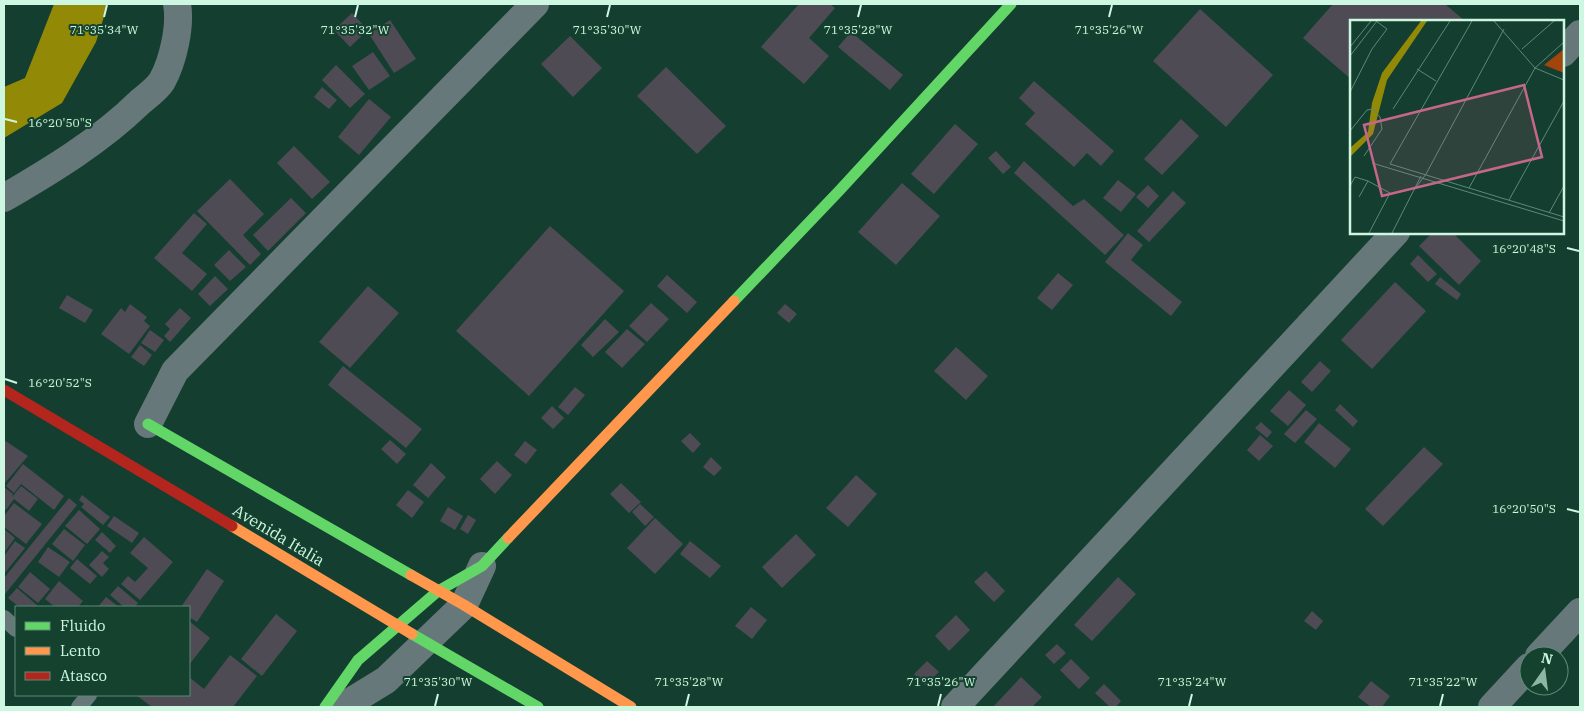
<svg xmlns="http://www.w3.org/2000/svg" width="1584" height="711" viewBox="0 0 1584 711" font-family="'IBM Plex Serif',serif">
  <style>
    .water { fill: #928a06 }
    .building { fill: #4e4b54 }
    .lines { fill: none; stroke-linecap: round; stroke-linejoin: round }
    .lane { stroke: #667879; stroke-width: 16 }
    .street { stroke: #667879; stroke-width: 28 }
    .fast { stroke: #63d668; stroke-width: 11 }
    .slow { stroke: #ff974d; stroke-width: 11 }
    .jam { stroke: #b3261e; stroke-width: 11 }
    .ticks { fill: none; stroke: #cef7e1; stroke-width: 2 }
    .labels { text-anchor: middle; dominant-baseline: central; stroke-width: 4; stroke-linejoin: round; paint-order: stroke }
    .street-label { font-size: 16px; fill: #cef7e1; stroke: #14422f }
    .inset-road { fill: none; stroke: #5e8877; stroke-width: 1 }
    .view { fill: #c6668a; fill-opacity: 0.15; stroke: #c6668a; stroke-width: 2.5 }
    .inset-edge { fill: none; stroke: #cef7e1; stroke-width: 2.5 }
    .ticks-label { font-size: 12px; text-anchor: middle; fill: #cef7e1; stroke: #14422f; stroke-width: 4; stroke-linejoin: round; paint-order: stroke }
  </style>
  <rect width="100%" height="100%" fill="#143e30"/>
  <path class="water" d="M54,4H108L96,42L62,103L4,138V87L25,78Z"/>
  <path class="building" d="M799,4H830L835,8L809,38L829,56L804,84L761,47Z
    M1333,4H1445L1465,21H1352V80L1303,38Z
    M1200,9L1273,75L1226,127L1153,61Z
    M352,13L368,30L350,47L334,30Z
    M390,20L416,59L394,73L369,34Z
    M851,32L903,75L890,90L838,47Z
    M570,36L602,68L573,97L541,64Z
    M373,52L390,76L369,90L352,66Z
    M336,65L365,94L350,108L322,80Z
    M666,67L726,126L697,154L637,96Z
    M1034,81L1114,151L1101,166L1087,153L1074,167L1025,124L1035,113L1019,98Z
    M322,87L337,100L329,109L314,97Z
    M369,99L391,117L359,155L338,137Z
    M1181,119L1199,136L1162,175L1144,159Z
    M955,124L978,144L934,194L911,174Z
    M294,146L330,182L312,199L277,163Z
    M996,151L1011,167L1003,174L988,158Z
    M1024,161L1073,206L1084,199L1124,235L1105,255L1014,173Z
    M230,179L264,214L243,235L261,254L250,265L197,211Z
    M1118,180L1136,194L1121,212L1103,198Z
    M902,183L940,216L896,265L858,232Z
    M1148,185L1159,196L1148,208L1136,197Z
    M1173,191L1186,203L1149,242L1137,231Z
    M291,198L306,213L268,251L253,235Z
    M194,213L207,224L182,253L207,274L192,291L154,258Z
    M550,226L624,291L529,396L456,331Z
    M1433,232H1452L1481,261L1459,285L1419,246Z
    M1128,233L1143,245L1131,260L1182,302L1171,316L1105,262Z
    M229,250L246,267L230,281L214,265Z
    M1418,255L1437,274L1428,282L1410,264Z
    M1058,273L1073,285L1052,310L1037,298Z
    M667,275L697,302L687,313L657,286Z
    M215,276L228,289L210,306L198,294Z
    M1440,277L1461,294L1457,300L1435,284Z
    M1395,282L1426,311L1372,369L1341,340Z
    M368,286L399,313L350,368L319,342Z
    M67,295L93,310L85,323L59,308Z
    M651,303L669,319L647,342L629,326Z
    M130,304L147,317L144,321L150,326L129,354L101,334L121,308L125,312Z
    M785,304L797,314L789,323L777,313Z
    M180,308L191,318L170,342L164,336L170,329L165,324Z
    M605,319L619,332L593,357L581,345Z
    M627,329L645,344L622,368L605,352Z
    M150,330L164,340L155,352L141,343Z
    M140,345L152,355L144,366L131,357Z
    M956,347L988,376L966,400L934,371Z
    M1320,361L1331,371L1312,392L1301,382Z
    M343,366L422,429L406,448L328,385Z
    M575,387L585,395L568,415L558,407Z
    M1289,390L1306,405L1288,426L1270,411Z
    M1340,404L1358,421L1353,427L1335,410Z
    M552,406L564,418L553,429L541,418Z
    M1306,410L1317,419L1295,443L1284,434Z
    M1261,422L1272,432L1267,438L1255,428Z
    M1319,423L1351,449L1335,468L1304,442Z
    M690,433L701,444L693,453L681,441Z
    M1260,435L1273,446L1259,461L1247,450Z
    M4,440L28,456L4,484Z
    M390,440L406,454L397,464L381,449Z
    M525,441L537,450L526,464L514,455Z
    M1424,447L1443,464L1383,526L1365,509Z
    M711,457L722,468L714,476L703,467Z
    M497,461L512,475L495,494L480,479Z
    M431,463L446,477L428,498L413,485Z
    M23,464L64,496L54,510L21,484L14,493L6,486Z
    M856,475L877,494L848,527L826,508Z
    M621,483L641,502L629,513L610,494Z
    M21,486L38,499L29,511L14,499L6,510L4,508V487L13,494L12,497Z
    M408,490L424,502L412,518L396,505Z
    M82,495L110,517L103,525L81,507L84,504L79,500Z
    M69,498L77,505L5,594L4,593V578Z
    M14,503L42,524L26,544L4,527V516Z
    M640,504L654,517L645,526L632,512Z
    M448,507L463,516L455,530L440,521Z
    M79,510L100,529L87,544L65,526Z
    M468,515L476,520L468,534L460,529Z
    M114,516L139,533L132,543L107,526Z
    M655,518L683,544L655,574L627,548Z
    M4,529L15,538L4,553Z
    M64,529L85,545L73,561L52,544Z
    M102,532L116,546L110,553L95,540Z
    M796,534L816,555L782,588L762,567Z
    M144,537L173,562L140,600L121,584L128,576L135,582L148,568L130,553Z
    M15,541L25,548L4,574V556Z
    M690,541L721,566L710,578L680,554Z
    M48,547L70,562L59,577L38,562Z
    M102,551L109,557L103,563L109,569L102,577L89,565Z
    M77,559L97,576L90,584L70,568Z
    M207,569L224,581L197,622L189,617V607H181Z
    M986,571L1005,591L994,602L974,582Z
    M30,572L50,589L38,603L18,587Z
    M1118,577L1136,594L1092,641L1074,625Z
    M59,581L83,601L78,607H55L45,599Z
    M118,586L138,603L135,607H124L110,595Z
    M17,588L38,606L37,607H19L8,598Z
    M106,597L119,607H98Z
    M751,607L767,620L752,639L735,626Z
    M1312,611L1323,621L1316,630L1304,621Z
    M276,614L297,631L262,676L241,659Z
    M956,615L970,630L949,651L935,636Z
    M189,621L210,638L189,665Z
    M1057,644L1066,653L1054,664L1045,655Z
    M230,655L257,676L233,707H152L136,695H189V677L204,689Z
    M1071,659L1090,678L1079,689L1060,670Z
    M927,661L939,672L925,685L914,674Z
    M1021,677L1042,697L1032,707H993Z
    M1371,681L1390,696L1382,707H1371L1358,697Z
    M1104,684L1121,701L1116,707H1110L1095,693Z"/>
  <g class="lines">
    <path class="lane" d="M4,618L16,629
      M79,707L89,695"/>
    <path class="street" d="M1563,53L1580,34
      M4,198C52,170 100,141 140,102C147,96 157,89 162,81C173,61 181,26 177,4
      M148,424L175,371L535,4
      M1539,656L1580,612
      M342,707L386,680L464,605L482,566
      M955,707L1396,232
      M1492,707L1529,667"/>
    <path class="fast" d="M734,301L839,191L1011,4
      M148,424L411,575
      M412,634L538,707
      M325,707L358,660L438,591L482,566L508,538"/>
    <path class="slow" d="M232,526L412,634
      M508,538L734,301
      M411,575L464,605L631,707"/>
    <path class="jam" d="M4,390L232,526"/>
  </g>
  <path class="ticks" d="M104,17L107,5M355,17L358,5M607,17L610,5M858,17L861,5M1109,17L1112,5M5,119L17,122M1567,248L1579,251M5,379L17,383M1567,509L1579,512M435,706L438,694M686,706L689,694M938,706L941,694M1189,706L1192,694M1440,706L1443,694"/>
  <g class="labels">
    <g class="street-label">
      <text transform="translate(279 535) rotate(31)">Avenida Italia</text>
    </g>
  </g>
  <g transform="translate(1350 20)">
    <rect width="214" height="214" fill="#143e30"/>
    <path d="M214,29V53L194,45Z" fill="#a1450d"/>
    <path d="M71,1H77L37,60L23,114L0,137V128L18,112L22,83L32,53Z" fill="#928a06"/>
    <path class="inset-road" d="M144,1L185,48L214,60M0,27L21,1M172,29L204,1M0,36L27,1M67,49L86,61M0,72L22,29L37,9L26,1M43,89L100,1M0,111L17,90L23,89L30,97L32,109L14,136M22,143L214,201M40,144L122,1M40,144L214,197M0,166L5,157L18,161M119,168L185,48L214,22M64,170L76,154L154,9M9,177L18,161L40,173L19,213M159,180L214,81M199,193L214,166M42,213L71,156"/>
    <path class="view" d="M174,65L192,137L32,176L14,105Z"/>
    <rect width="214" height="214" class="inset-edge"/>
  </g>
  <g class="ticks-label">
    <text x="355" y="34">71°35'32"W</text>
    <text x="607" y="34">71°35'30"W</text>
    <text x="858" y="34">71°35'28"W</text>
    <text x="1109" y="34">71°35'26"W</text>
    <text x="104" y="34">71°35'34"W</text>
    <text x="60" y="127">16°20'50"S</text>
    <text x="1524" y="253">16°20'48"S</text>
    <text x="60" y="387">16°20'52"S</text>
    <text x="1524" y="513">16°20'50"S</text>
    <text x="438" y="686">71°35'30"W</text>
    <text x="689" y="686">71°35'28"W</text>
    <text x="941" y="686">71°35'26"W</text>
    <text x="1192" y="686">71°35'24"W</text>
    <text x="1443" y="686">71°35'22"W</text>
  </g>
  <rect width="1584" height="711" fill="none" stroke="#cef7e1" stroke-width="10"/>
  <rect x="15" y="606" width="175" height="90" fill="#14422f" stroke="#5e8a76"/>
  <rect x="25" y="622" width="25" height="8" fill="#63d668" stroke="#5e8a76"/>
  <text x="60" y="631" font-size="15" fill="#cef7e1">Fluido</text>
  <rect x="25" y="647" width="25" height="8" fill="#ff974d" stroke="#5e8a76"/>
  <text x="60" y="656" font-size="15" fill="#cef7e1">Lento</text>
  <rect x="25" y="672" width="25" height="8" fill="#b3261e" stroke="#5e8a76"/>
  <text x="60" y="681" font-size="15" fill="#cef7e1">Atasco</text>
  <g transform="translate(1544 671) rotate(14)"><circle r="24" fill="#14422f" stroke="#5e8a76"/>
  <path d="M0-4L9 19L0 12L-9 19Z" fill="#8db6a3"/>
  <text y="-8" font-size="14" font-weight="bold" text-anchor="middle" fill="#cef7e1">N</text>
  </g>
</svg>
